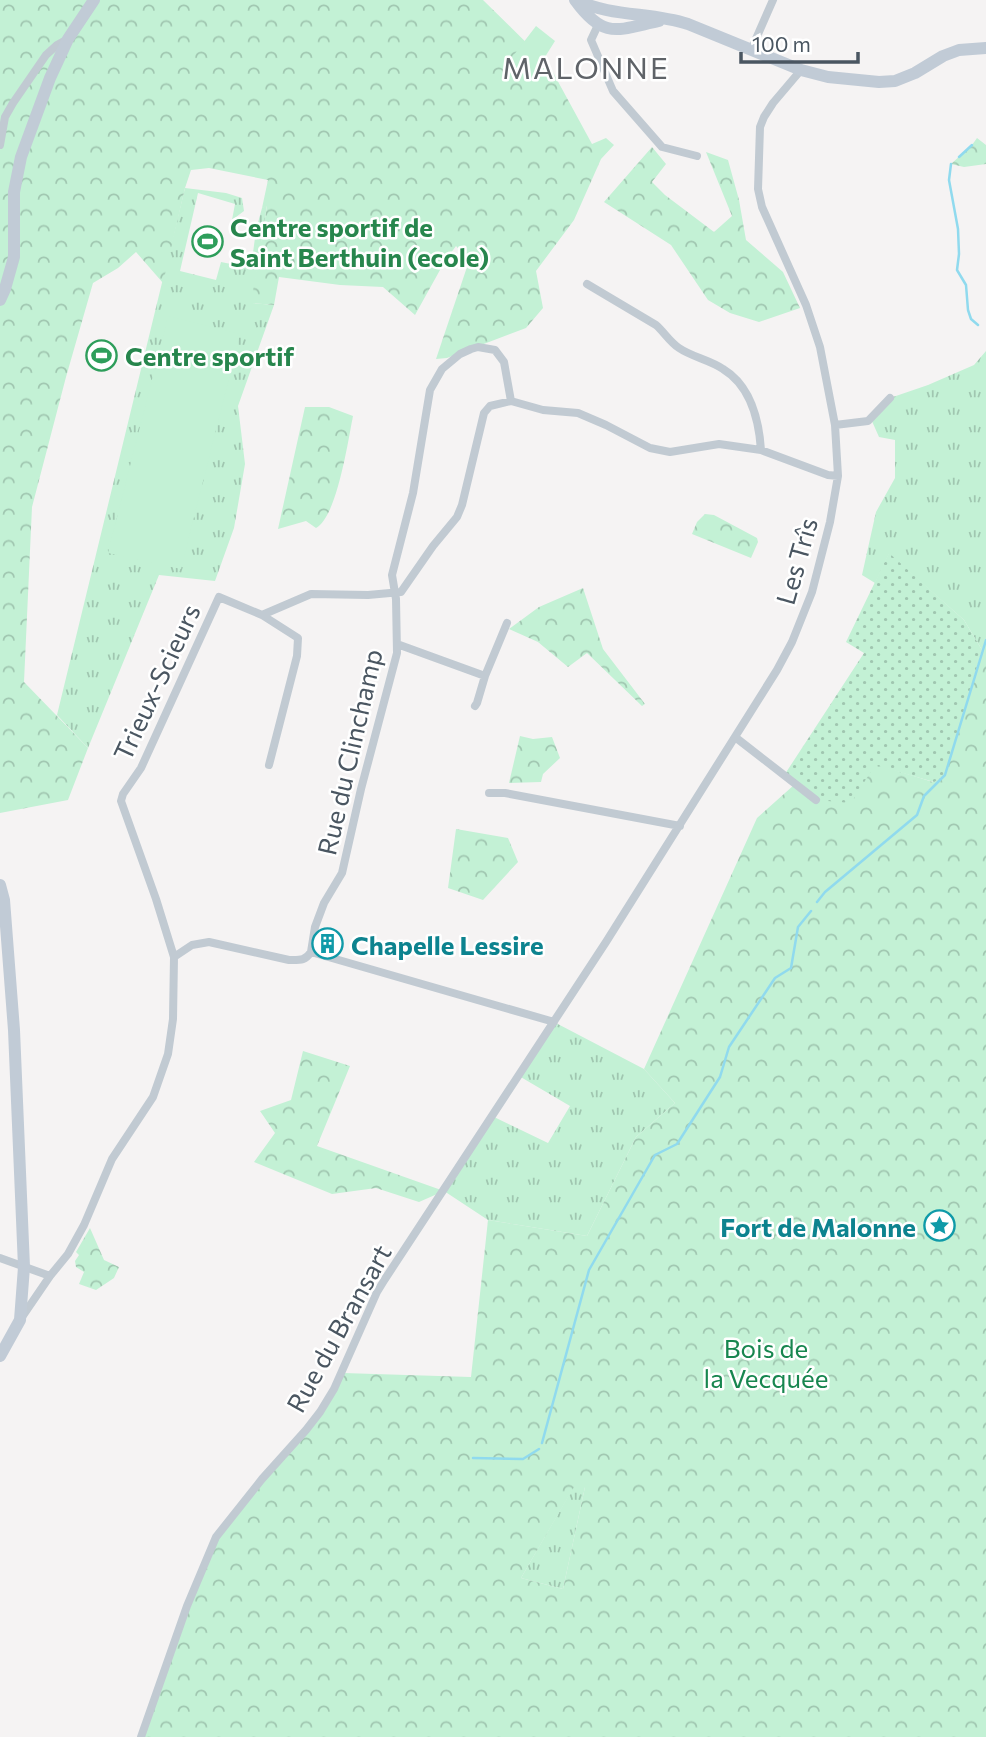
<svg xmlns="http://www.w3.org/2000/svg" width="986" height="1737" viewBox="0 0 986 1737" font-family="Commissioner,sans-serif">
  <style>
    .grass { fill: url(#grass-tufts) }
    .forest { fill: url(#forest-crowns); fill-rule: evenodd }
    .park { fill: url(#park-dots) }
    .garden { fill: #c3f1d5 }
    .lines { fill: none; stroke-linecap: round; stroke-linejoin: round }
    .stream { stroke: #90daee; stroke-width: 2.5 }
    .street { stroke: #c1cad2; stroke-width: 8 }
    .secondary { stroke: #c1cbd6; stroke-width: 12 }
    .labels { text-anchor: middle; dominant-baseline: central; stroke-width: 5; stroke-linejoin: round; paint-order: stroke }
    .leisure-label { font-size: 26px; font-weight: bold; fill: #27864d; stroke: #fff; text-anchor: start }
    .street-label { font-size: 26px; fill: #4a5661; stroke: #fff }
    .culture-label { font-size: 26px; font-weight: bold; fill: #0d838f; stroke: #fff; text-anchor: start }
    .park-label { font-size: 26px; fill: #17864f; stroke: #fff }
    .quarter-label { font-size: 30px; letter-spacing: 2px; fill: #5f6368; stroke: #fff }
  </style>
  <defs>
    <pattern id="grass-tufts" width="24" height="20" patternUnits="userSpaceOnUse" patternTransform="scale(1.75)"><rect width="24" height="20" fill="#c3f1d5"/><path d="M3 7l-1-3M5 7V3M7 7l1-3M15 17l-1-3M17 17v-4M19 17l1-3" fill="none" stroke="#a0c6b0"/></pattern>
    <pattern id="forest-crowns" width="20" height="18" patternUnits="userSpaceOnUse" patternTransform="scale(1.75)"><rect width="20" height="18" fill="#c3f1d5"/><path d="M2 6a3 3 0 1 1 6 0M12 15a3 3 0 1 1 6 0" fill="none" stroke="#a0c6b0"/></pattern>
    <pattern id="park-dots" width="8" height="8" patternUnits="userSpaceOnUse" patternTransform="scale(1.75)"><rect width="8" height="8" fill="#c3f1d5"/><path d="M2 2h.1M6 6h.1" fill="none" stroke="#a0c6b0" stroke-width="1.8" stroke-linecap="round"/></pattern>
  </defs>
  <rect width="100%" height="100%" fill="#f5f3f3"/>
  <path class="grass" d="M185,188L226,193L242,198L244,211L232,220L235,204L198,193L180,271L216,280L221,262L251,268L256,230L262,208L267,205L252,303L274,305L238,406L245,464L234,528L215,581L159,575L88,748L57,715Z
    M986,351V638L982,650L964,620L889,554L875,583L862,575L876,512L895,478V440L879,437L871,419L890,398L928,385L974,365Z
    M554,1022L644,1069L675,1103L636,1137L587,1236L488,1220L444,1191L492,1116L548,1143L570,1106L519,1076Z
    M574,1486L585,1487L563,1589L521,1578Z"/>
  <path class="forest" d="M0,0H483L549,65L592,144L606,138L614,145L601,159L574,220L536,271L543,308L526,328L447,358L436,359L469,261L456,246L445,261L415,315L383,287L340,285L279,277L274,305L251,303L267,206L262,208L268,180L209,168L191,170L185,188L163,283L136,252L118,268L93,283L66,377L32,507L24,682L88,748L68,800L0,813Z
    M977,138L986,145V164L964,167L951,164L972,145Z
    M652,147L666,164L652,182L665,195L714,232L732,216L706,152L728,160L739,200L746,240L783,272L800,308L759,322L730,313L708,300L671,245L604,202Z
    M305,407H329L353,416C348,441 337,517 316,528L306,521L278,529Z
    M705,514L714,515L757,538L758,542L751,558L692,534L697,522Z
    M583,588L603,649L645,704L642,706L587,653L568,667L538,642L509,629L539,607Z
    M986,638V1737H141L216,1537L306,1430L343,1373L471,1377L488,1220L587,1236L636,1137L675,1103L644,1069L757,818L794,785L875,764L933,782L945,775ZM574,1487H585L563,1589L521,1578Z
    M520,736L533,739L552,737L560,758L543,774L541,782L509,783Z
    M456,829L508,838L518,862L483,900L448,888Z
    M303,1051L350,1066L317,1146L444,1191L419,1202L376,1188L332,1194L254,1162L275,1133L260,1111L291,1100Z
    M90,1228L104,1260L119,1267L114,1278L96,1290L79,1284L84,1272L76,1267L75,1261L79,1255L76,1252Z"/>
  <path class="park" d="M889,553L964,620L982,650L945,775L934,782L875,765L851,803L816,800L785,774L864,653L846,642Z"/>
  <path class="garden" d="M536,26L555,41L533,76L510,60Z
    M168,316L240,334L181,569L108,553Z"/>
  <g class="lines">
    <path class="stream" d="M959,157L972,145
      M951,164L949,180L958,229L959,254L957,270L966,285L968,310L971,319L978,325
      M817,902L825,892L917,815L924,796L945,775L986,640
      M542,1443L589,1270L655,1155L677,1144L720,1077L729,1047L775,978L791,968L798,927L811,911
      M473,1458L523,1459L539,1449"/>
    <path class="street" d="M598,25L591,40L613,91L662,147L697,156
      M751,50L773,0
      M0,145L5,117L13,103L46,55L57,45L68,39
      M587,284L656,325C664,332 670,342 679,348C692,357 710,360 723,369C751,386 759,420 761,450
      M835,425L868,421L890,398
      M262,615L298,638L297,656L269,765
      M397,644L485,676
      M475,706L477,703L485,676L507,623
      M735,737L816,800
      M489,793H505L680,826
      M311,952L315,927L324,903L342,873L361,789L397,653L396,599L392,575L413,493L430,390L442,369L460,354L471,349L478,347L495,350L504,362L511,401
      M174,957L192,945L209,942L289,960C300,960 305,961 311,952L554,1022
      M0,1258L50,1276L68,1254L84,1225L112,1159L153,1097L168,1054L173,1019L174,957L156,899L121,801L123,794L141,768L219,597L262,615L311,594L368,595L401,592L433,546L457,517L462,505L484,413L490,406L511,401L543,410L578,413L606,425L650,448L670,452L719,444L761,450L828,475L838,476
      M22,1317L50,1276
      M141,1737L187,1606L216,1537L262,1479L306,1430L320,1412L334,1389L377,1292L385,1279L606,942L777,670L792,642L812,592L830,522L838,476L835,425L820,347L806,305L762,207L758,189L760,127L764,117L773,103L801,70"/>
    <path class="secondary" d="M575,0C604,40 617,30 659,21
      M576,0C612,17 651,12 688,24L801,70L828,77L879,82L895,81L915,73L943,56L959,50L986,48
      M0,300L5,289L14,257V192L21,157L50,78L68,39L94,0
      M0,885L4,900L14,1030L24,1267L20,1320L0,1356"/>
  </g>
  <defs>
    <symbol id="stadium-ring" viewBox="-11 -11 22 22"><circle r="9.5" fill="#fff" stroke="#2e9e5b" stroke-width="1.5"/><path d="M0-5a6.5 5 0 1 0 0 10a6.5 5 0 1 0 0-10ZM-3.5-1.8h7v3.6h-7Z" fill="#2e9e5b"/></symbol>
    <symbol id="building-ring" viewBox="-11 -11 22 22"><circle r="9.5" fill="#fff" stroke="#0f9aa8" stroke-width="1.5"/><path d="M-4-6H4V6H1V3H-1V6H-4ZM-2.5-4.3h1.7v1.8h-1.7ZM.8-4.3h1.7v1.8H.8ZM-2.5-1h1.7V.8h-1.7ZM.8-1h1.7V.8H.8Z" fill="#0f9aa8"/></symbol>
    <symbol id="sight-ring" viewBox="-11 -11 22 22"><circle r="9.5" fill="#fff" stroke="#0f9aa8" stroke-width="1.5"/><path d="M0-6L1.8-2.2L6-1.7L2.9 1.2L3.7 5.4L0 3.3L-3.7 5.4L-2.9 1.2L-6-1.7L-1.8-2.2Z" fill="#0f9aa8"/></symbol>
  </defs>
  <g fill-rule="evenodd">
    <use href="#stadium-ring" x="190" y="224" width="35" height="35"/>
    <use href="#stadium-ring" x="84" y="338" width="35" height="35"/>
    <use href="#building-ring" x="310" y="926" width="35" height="35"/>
    <use href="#sight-ring" x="922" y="1208" width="35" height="35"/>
  </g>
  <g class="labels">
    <g class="leisure-label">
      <text x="230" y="226">Centre sportif de<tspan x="230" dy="30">Saint Berthuin (ecole)</tspan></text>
      <text x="125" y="355">Centre sportif</text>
    </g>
    <g class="street-label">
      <text transform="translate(796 561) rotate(-74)">Les Trîs</text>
      <text transform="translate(156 682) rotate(-65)">Trieux-Scieurs</text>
      <text transform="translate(349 752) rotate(-77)">Rue du Clinchamp</text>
      <text transform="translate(338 1328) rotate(-61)">Rue du Bransart</text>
    </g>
    <g class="culture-label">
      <text x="351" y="944">Chapelle Lessire</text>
      <text x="916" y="1226" text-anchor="end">Fort de Malonne</text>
    </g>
    <g class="park-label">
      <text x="766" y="1347">Bois de<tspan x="766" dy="30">la Vecquée</tspan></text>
    </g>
    <g class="quarter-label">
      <text x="586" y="66">MALONNE</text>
    </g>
  </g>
  <path d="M741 52v10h117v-10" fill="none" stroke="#4a5661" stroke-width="3.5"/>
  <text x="752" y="52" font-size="21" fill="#4a5661" stroke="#ffffff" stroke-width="5" paint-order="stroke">100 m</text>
</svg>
